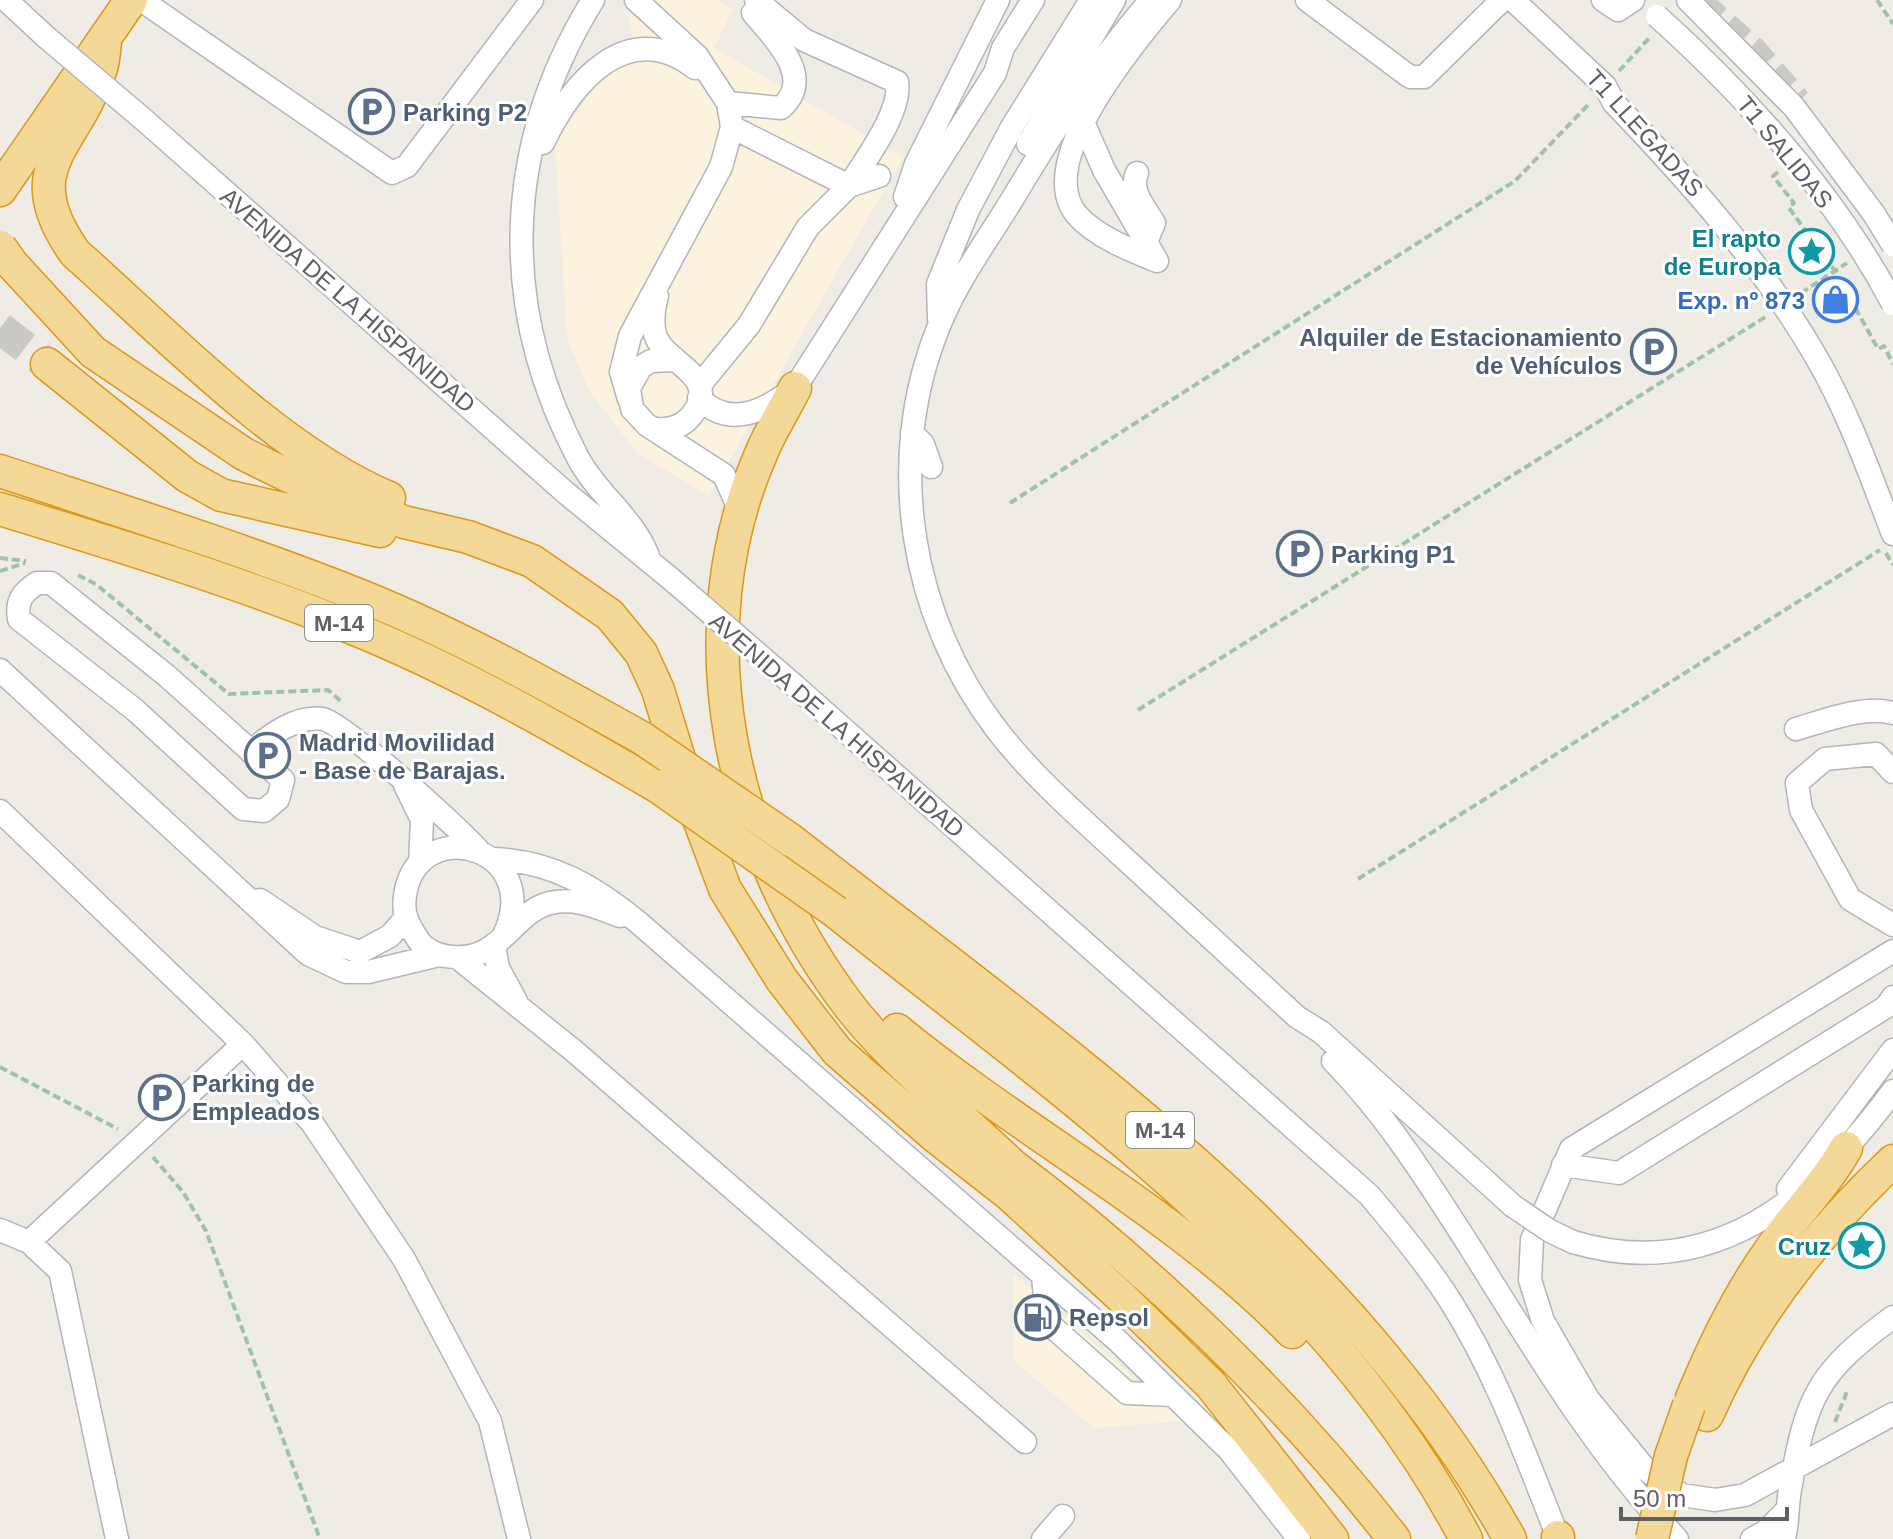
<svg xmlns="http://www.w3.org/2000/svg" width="1893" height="1539" viewBox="0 0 1893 1539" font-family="Helvetica,sans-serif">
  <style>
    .commercial { fill: #fbf3dd }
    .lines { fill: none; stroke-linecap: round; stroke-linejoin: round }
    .minor-tunnel { stroke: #cac9c5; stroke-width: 22; stroke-dasharray: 22 11; stroke-linecap: butt }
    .highway-tunnel { stroke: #cac9c5; stroke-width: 32; stroke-dasharray: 32 16; stroke-linecap: butt }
    .minor-casing { stroke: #b2b5b9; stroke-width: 25 }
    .highway-casing { stroke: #de9716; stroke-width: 35 }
    .path { stroke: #9ec4a7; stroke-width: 4; stroke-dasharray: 8 4; stroke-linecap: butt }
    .minor { stroke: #fff; stroke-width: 22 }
    .highway { stroke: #f3d897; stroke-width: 32 }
    .minor-bridge-casing { stroke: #b2b5b9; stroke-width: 25; stroke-linecap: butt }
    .highway-bridge-casing { stroke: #de9716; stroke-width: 35; stroke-linecap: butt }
    .minor-bridge { stroke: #fff; stroke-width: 22 }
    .highway-bridge { stroke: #f3d897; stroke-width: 32 }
    .labels { text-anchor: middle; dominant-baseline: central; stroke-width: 6; stroke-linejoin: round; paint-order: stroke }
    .shield { fill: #fff; stroke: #8e9092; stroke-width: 2 }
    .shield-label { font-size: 22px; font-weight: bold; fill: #5d6064 }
    .service-label { font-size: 24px; font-weight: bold; fill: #4e5e75; stroke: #fff; text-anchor: start }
    .street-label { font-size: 24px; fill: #5d6064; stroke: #fff }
    .culture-label { font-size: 24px; font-weight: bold; fill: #0d838f; stroke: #fff; text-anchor: end }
    .shop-label { font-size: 24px; font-weight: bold; fill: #366cbe; stroke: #fff; text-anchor: end }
  </style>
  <rect width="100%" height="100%" fill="#eeece5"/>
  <path class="commercial" d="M639,0H716L733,9L714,48L903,157L709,496L638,454L590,392L567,339L555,142L607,71L637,61L629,17Z
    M1013,1273L1184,1421L1094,1428L1014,1361Z"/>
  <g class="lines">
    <path class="minor-tunnel" d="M1703,2L1755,48L1800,100"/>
    <path class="highway-tunnel" d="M0,328L47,364"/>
    <defs>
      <path id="minor" d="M6,0L46,37
        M141,0L392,173L407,166L532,0
        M593,0C503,146 498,306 578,458C597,494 633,517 648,556
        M756,0L804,40L897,82C902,112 865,160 849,186
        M1151,0C1097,62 1055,128 1013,198C987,241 958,279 939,326C884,460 910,617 997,730C1034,778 1080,817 1124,858C1181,911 1239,964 1297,1017L1321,1032L1513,1206
        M1307,0L1410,77H1424L1502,0
        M1513,0L1605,86L1614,103C1689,181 1760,261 1815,355C1848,411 1870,474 1893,534
        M1603,0L1618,10L1633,0
        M1688,0L1794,107L1874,214
        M728,103L781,108C816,77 774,38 753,13
        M143,119L566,493L671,579
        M1083,122L1104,170L1157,261
        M543,143C571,84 627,15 695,68
        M1028,144L1114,0
        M1137,173C1129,190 1145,208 1154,223L1146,242
        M849,186L879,176
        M905,197L916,164L998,0
        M1157,261C1132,251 1095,236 1077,215C1032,162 1137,39 1170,0
        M939,319L938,284L968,210L1012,127L1091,0
        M675,360L651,361L641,367L629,388L632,409L647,425L724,475L741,513
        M699,386L749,325L808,227L849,186L732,127
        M699,398C730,430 765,410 795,388L995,73L1003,48L1033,0
        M629,399L621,372L630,336L721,167L732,127L728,103L697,56L636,0
        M657,429C670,430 682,427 691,416C725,376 663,364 655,334C652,322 654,307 657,296
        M912,433L923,444L931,467
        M37,583H51L167,676L283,780L278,799L264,811L243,809L135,710L19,619C16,601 22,593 37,583Z
        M0,670L308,954L346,972H368L439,955
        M795,686L1369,1195C1398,1229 1427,1264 1451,1302C1497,1375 1526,1457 1558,1537
        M1796,729C1824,721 1864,705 1893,713
        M251,752C269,735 297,715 323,719C342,722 460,829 478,850
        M1893,772L1876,754L1825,759L1797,783L1801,810L1850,899L1893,925
        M405,785L422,820L420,863
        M0,811L243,1044L312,1123L404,1259L490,1421L519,1539
        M494,859C552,861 595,887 639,923L1117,1340L1229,1450L1299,1539
        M260,900L315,937L360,952L390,936L405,919
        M504,935C545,849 423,813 406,890C401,912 407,923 419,941C425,949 436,954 445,956C501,966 510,913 550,903C576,897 596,907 620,916
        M494,946L498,968L516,1001
        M1893,951L1571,1149L1532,1240L1530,1280L1543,1321L1588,1399L1646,1470L1682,1495L1715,1500L1745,1495L1893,1414
        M458,958L574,1051L1025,1442
        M1333,1061C1387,1116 1429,1183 1470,1247C1534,1349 1594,1451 1677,1539
        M1563,1165L1619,1173L1886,1007L1893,997
        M1788,1189L1893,1050
        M0,1230L29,1242L60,1271L117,1539
        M29,1242L243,1044
        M1573,1242C1713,1284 1814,1198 1893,1091
        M1043,1275L1047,1322L1127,1393L1173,1395
        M1043,1539L1063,1516
        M1752,1539L1765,1532L1786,1511
        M1784,1539C1788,1524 1787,1506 1790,1490C1806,1398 1816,1373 1893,1317"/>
      <path id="highway" d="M105,40C104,50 104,62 100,71C75,148 14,167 75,253C164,332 280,453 389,498
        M0,190L131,0
        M12,264L93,352L244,454L307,485L404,522L468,537L532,561L610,615L641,653L658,690L691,798L725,889L782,980L837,1051L936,1137L1010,1195L1118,1294L1211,1385L1332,1539
        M47,364L187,476L221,495L380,531
        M795,388C785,408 773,427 764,447C680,633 731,851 850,1007C891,1060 962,1117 1011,1164
        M0,471C121,511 243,549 361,596C458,635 551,687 642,738
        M0,509C118,545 236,581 350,627C457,670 557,728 657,786
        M792,841C1054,1046 1344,1242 1510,1539
        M836,912C1062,1093 1329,1276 1466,1539
        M897,1030C1025,1135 1176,1213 1292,1332
        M996,1153C1141,1260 1283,1396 1394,1539
        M1692,1398C1713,1347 1737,1297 1769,1252C1793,1216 1825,1186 1846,1148
        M1707,1415C1750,1318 1817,1233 1893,1161
        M1558,1537V1539"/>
    </defs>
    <use href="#minor" class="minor-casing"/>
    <use href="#highway" class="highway-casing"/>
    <path class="path" d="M1877,0L1893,24
      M1619,71L1651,36
      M1778,172L1773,176L1794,203L1789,208L1835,271L1878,349L1884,346L1893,364
      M1801,293L1847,263
      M1010,503L1515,181L1589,104
      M1886,553L1893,565
      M0,558L26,561
      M0,571L25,563
      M78,575L97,585L229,694L328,690L343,703
      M1138,710L1767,316
      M1358,879L1880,550
      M0,1067L118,1129
      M153,1157L183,1192L206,1231L320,1539
      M1835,1422L1848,1389"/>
    <use href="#minor" class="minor"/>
    <use href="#highway" class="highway"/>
    <defs>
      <path id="minor-bridge" d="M1657,16C1749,99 1835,194 1893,304
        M46,37L143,119
        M1874,214L1893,245
        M671,579L795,686
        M1513,1206L1550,1231L1573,1242"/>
      <path id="highway-bridge" d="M0,247L12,264
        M642,738L792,841
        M657,786L836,912
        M1652,1539L1671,1456L1689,1405"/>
    </defs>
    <use href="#minor-bridge" class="minor-bridge-casing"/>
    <use href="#highway-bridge" class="highway-bridge-casing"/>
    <use href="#minor-bridge" class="minor-bridge"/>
    <use href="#highway-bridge" class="highway-bridge"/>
  </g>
  <defs>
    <symbol id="parking-ring" viewBox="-11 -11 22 22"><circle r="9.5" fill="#fff" stroke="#5c6f8a" stroke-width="1.5"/><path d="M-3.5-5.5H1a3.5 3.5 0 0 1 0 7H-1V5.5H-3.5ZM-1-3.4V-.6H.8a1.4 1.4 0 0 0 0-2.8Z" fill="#5c6f8a"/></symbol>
    <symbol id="sight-ring" viewBox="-11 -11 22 22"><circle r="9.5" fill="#fff" stroke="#0f9aa8" stroke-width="1.5"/><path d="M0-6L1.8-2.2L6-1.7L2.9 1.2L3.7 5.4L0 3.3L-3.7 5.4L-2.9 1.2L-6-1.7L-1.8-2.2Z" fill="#0f9aa8"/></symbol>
    <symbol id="shop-ring" viewBox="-11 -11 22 22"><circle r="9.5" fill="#fff" stroke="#3f7fe0" stroke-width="1.5"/><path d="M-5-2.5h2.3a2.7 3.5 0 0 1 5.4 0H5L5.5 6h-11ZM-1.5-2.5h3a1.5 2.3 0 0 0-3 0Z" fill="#3f7fe0"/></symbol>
    <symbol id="fuel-ring" viewBox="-11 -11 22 22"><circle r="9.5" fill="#fff" stroke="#5c6f8a" stroke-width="1.5"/><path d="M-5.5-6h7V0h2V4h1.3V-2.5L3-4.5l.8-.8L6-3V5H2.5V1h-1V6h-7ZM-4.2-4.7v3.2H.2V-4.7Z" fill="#5c6f8a"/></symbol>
  </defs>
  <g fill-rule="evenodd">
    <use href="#parking-ring" x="346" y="86" width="51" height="51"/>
    <use href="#sight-ring" x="1786" y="226" width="51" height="51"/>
    <use href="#shop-ring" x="1810" y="274" width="51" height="51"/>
    <use href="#parking-ring" x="1628" y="326" width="51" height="51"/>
    <use href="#parking-ring" x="1274" y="528" width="51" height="51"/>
    <use href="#parking-ring" x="242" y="730" width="51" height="51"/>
    <use href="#parking-ring" x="136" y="1072" width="51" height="51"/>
    <use href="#sight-ring" x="1836" y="1220" width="51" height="51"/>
    <use href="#fuel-ring" x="1012" y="1292" width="51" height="51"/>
  </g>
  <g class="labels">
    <g class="shield">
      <rect x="305" y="605" width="68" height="36" rx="6"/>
      <rect x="1126" y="1112" width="68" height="36" rx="6"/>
    </g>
    <g class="shield-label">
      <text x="339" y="623">M-14</text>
      <text x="1160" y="1130">M-14</text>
    </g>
    <g class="service-label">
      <text x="403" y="112">Parking P2</text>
      <text x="1622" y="337" text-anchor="end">Alquiler de Estacionamiento<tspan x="1622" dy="28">de Vehículos</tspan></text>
      <text x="1331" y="554">Parking P1</text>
      <text x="299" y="742">Madrid Movilidad<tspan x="299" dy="28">- Base de Barajas.</tspan></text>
      <text x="192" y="1083">Parking de<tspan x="192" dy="28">Empleados</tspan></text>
      <text x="1069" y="1317">Repsol</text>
    </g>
    <g class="street-label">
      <text transform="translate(1645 133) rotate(48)">T1 LLEGADAS</text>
      <text transform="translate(1785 152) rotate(51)">T1 SALIDAS</text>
      <text transform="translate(348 300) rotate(41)">AVENIDA DE LA HISPANIDAD</text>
      <text transform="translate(837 725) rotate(41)">AVENIDA DE LA HISPANIDAD</text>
    </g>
    <g class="culture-label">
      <text x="1781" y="238">El rapto<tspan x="1781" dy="28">de Europa</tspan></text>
      <text x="1831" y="1246">Cruz</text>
    </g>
    <g class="shop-label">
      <text x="1805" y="300">Exp. nº 873</text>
    </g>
  </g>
  <path d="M1621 1507v12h166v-12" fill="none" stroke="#5d6064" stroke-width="4"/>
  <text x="1633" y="1507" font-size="24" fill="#5d6064" stroke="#ffffff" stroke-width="6" paint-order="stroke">50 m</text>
</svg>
